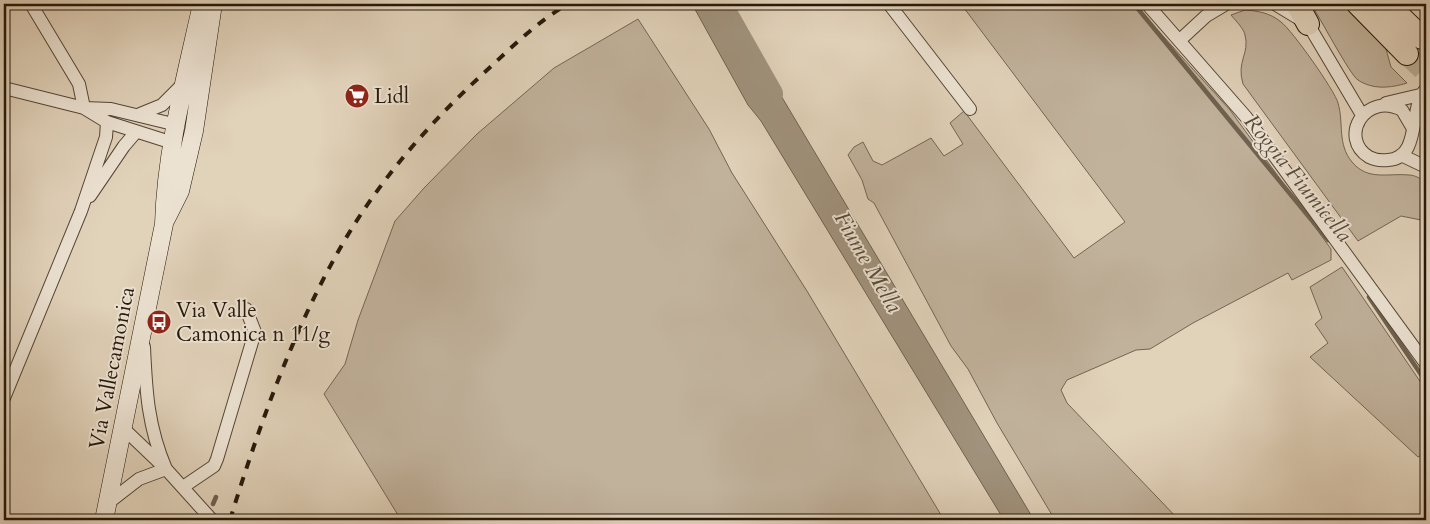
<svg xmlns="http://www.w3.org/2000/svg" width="1430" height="524" viewBox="0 0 1430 524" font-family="Cardo,serif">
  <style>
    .green { fill: #c1b29c; stroke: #736553 }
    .water { fill: #a1937e; stroke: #6f6250 }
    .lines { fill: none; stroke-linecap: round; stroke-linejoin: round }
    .stream { stroke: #6f6250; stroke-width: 4.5 }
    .river { stroke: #a1937e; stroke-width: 26 }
    .highway-tunnel { stroke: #bbad97; stroke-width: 22; stroke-dasharray: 22 11; stroke-linecap: butt }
    .street-casing { stroke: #544636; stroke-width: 14 }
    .secondary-casing { stroke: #25180a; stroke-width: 19 }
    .highway-casing { stroke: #25180a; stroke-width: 24 }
    .street { stroke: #ece2d2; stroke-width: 12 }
    .secondary { stroke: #ece2d2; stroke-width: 18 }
    .highway { stroke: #e1d2ba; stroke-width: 22 }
    .rail { stroke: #25180a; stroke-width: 4; stroke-dasharray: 9 9; stroke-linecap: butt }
    .labels { text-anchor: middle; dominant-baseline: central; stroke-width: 4; stroke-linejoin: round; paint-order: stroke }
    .poi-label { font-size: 21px; fill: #25180a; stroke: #ece2d2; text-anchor: start }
    .street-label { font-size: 21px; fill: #25180a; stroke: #ece2d2 }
    .water-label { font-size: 22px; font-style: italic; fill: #574938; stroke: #ece2d2 }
  </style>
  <rect width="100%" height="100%" fill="#e1d2ba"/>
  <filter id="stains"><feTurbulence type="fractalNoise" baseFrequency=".004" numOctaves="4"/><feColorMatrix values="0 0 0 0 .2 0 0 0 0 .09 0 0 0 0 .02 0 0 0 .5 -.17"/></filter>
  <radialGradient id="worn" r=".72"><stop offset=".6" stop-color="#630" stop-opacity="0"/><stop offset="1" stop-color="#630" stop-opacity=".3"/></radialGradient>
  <path class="green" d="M961,4H1134L1230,110L1331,249V260L1292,280L1288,273L1193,323L1150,349L1136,350L1067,380L1061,390L1067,403L1179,520H1055L997,423L968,369L951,346L874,203L868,199L862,180L848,155L854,147L863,142L873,161L882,165L931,138L944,156L963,144L950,123L964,111L1074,258L1125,222Z
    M1311,4H1342L1386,49L1391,67L1407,83C1391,88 1373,90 1358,80C1350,75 1319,16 1311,4Z
    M1245,10C1259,11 1270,13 1281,22C1292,30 1335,91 1338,103C1344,123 1337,144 1352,162C1368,181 1387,173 1409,175C1415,175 1421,179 1426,182V221L1401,216L1358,241L1243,84C1236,61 1250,54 1245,35C1244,29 1236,21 1231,15Z
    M638,19L709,129L732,173L807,291L944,520H401L324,394L345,364L358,320L395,221L424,188L477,134L554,68Z
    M1342,267L1426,390V453L1418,457L1310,357L1328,343L1315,324L1322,318L1310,287Z"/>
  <path class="water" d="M692,4H717L732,24L748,58L777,89L1034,520H1004L761,121L748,105Z"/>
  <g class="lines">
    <path class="stream" d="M1134,4L1328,240
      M1369,297L1426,382
      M213,504L216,497"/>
    <path class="river" d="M719,4L770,94"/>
    <path class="highway-tunnel" d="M1407,54L1426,72"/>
    <defs>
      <path id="street" d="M31,4L79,84L84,108
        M889,4L970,109
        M1147,4L1246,117L1426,364
        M1275,4L1308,24L1362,115
        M1180,40L1206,16L1226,4
        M4,88L84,108L111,109L177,125
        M1386,103L1420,95
        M84,108L107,122L173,143
        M140,114L162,105L182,85
        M1412,127L1402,110C1365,91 1338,138 1369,157C1375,160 1381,161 1388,160C1422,158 1408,107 1426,89
        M1401,155L1426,167
        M90,196L124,146L136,132
        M144,347C146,392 148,427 166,469
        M4,398L81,211L106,137L107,122
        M124,429L166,469L212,520
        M183,487L214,466L217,459L255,332L246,309
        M108,503L139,479L166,469"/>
      <path id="secondary" d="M166,219L180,191L194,131L213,4
        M104,520L164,224C166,150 186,76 202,4"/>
      <path id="highway" d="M1297,4L1308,24
        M1358,4L1407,54
        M1387,4L1422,38"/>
    </defs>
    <use href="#street" class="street-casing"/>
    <use href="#secondary" class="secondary-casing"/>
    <use href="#highway" class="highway-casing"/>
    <use href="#street" class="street"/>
    <use href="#secondary" class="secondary"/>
    <use href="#highway" class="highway"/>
    <path class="rail" d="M230,520C256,435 290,339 333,261C372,188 426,126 486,71C512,47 538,21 568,4"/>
  </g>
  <defs>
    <symbol id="supermarket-disc" viewBox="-11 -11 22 22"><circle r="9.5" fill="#8f2418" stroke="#ece2d2"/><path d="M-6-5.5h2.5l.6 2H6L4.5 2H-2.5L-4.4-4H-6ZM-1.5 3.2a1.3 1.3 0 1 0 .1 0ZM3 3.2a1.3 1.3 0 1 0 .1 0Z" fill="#fff"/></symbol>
    <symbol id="bus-disc" viewBox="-11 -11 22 22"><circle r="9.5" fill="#8f2418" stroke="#ece2d2"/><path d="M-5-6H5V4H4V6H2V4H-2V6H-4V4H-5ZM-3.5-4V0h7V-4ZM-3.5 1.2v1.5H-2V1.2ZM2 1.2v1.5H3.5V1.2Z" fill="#fff"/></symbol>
  </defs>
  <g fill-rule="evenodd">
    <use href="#supermarket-disc" x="343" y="82" width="28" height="28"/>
    <use href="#bus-disc" x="145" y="308" width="28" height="28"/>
  </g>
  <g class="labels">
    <g class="poi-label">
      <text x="374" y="96">Lidl</text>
      <text x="176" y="310">Via Valle<tspan x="176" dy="24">Camonica n 11/g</tspan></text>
    </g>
    <g class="street-label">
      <text transform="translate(112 368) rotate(-79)">Via Vallecamonica</text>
    </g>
    <g class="water-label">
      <text transform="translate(1298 178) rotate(51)">Roggia Fiumicella</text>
      <text transform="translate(868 262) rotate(60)">Fiume Mella</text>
    </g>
  </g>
  <rect width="1430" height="524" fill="none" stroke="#e1d2ba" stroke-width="20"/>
  <rect x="5" y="5" width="1420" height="514" fill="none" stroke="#25180a" stroke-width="2.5"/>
  <rect x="10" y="10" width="1410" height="504" fill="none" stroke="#25180a"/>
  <rect width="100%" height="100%" filter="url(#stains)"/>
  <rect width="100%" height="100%" fill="url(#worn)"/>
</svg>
